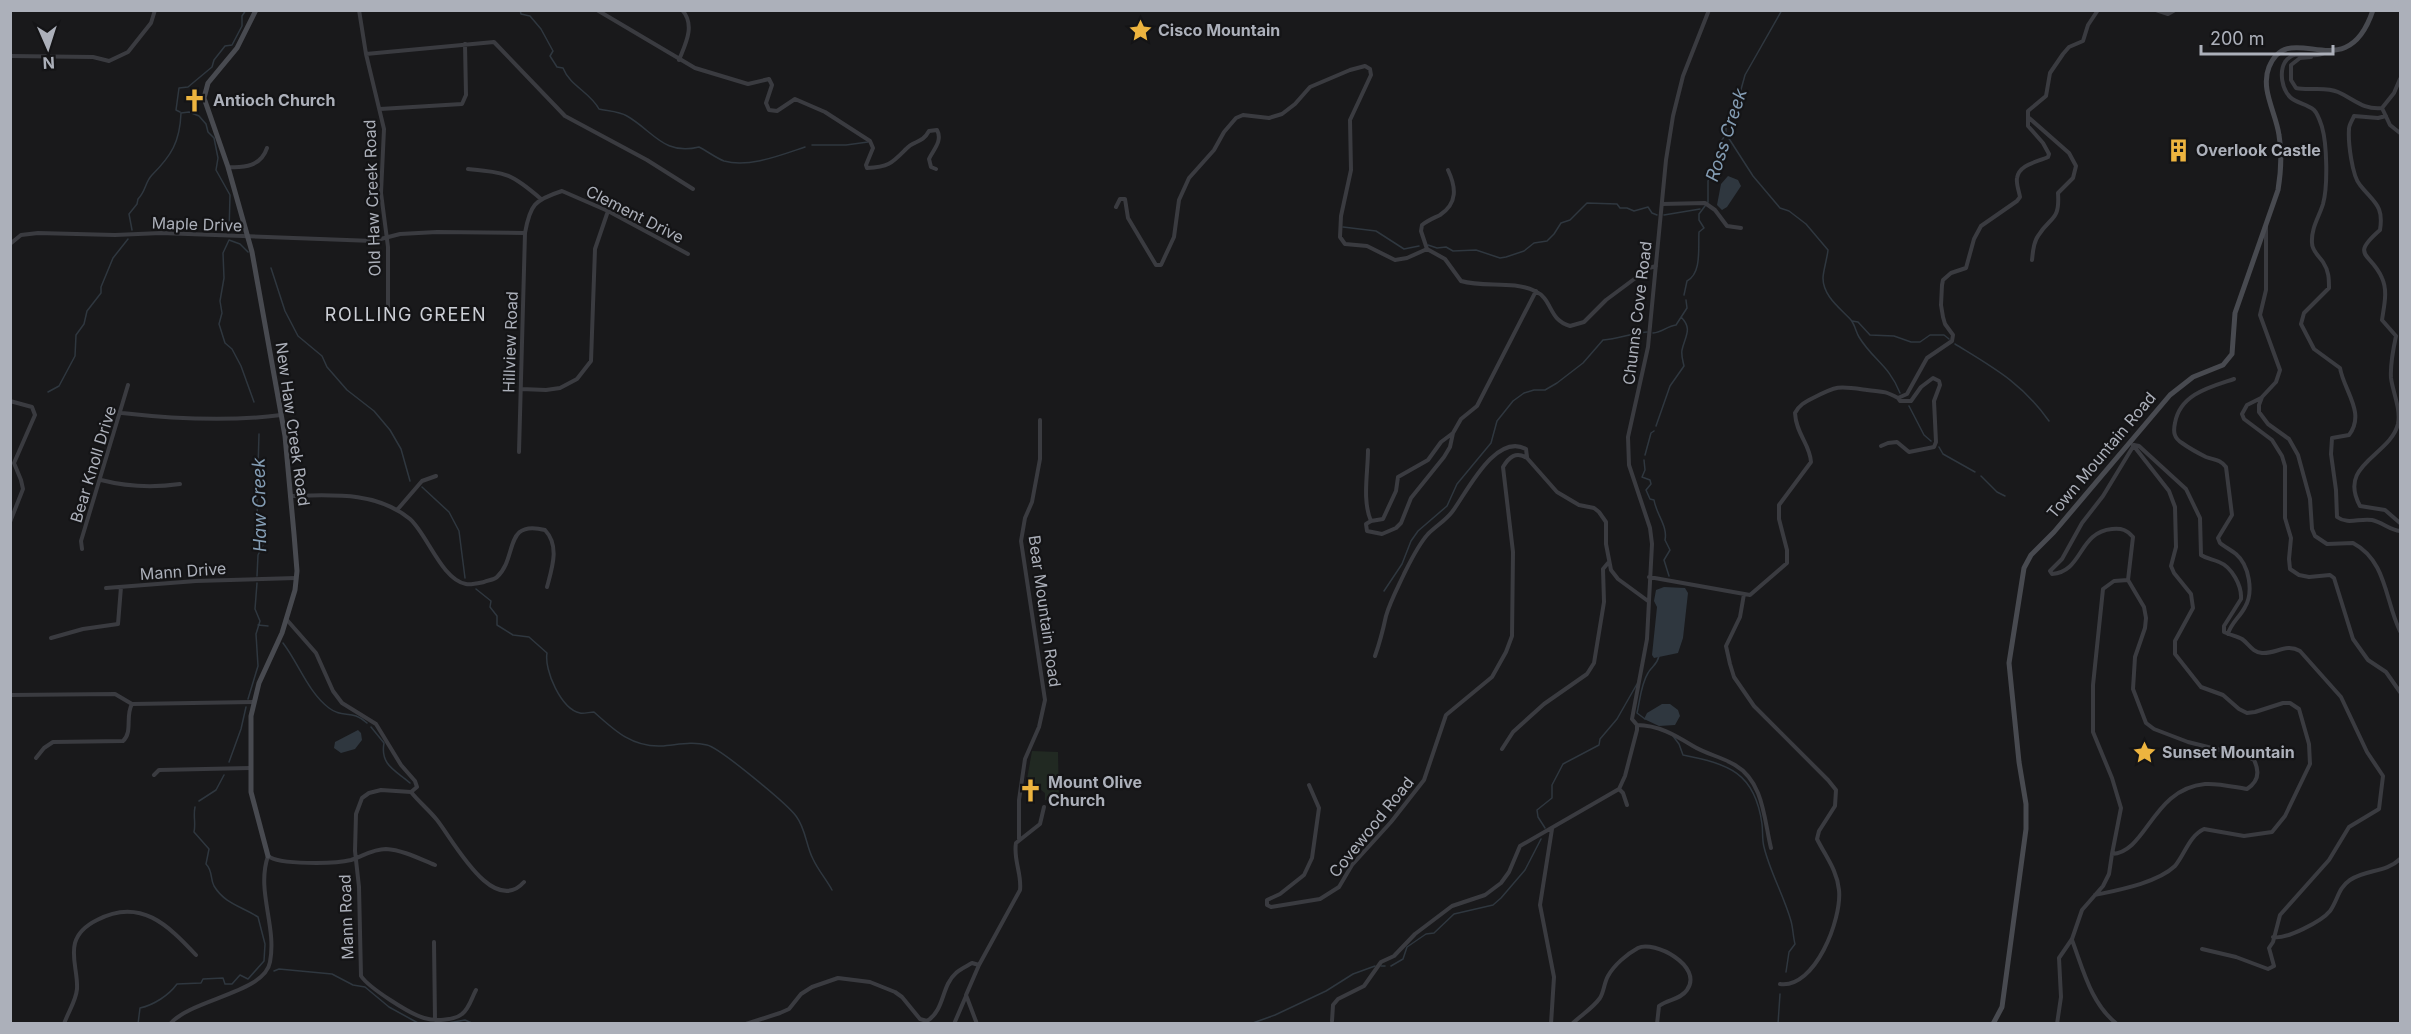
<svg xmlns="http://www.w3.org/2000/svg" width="2411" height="1034" viewBox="0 0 2411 1034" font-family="Inter,sans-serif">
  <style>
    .green { fill: #212922 }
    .water { fill: #2f373f }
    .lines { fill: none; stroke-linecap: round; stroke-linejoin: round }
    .stream { stroke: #2f373f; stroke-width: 1.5 }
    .street { stroke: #3a3b40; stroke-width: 4 }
    .secondary { stroke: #484a50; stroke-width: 5 }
    .labels { text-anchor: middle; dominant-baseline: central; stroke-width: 4.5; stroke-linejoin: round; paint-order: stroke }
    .poi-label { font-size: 16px; font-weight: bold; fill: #acb0ba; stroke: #141416; text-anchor: start }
    .street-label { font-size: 16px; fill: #acb0ba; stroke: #141416 }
    .water-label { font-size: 18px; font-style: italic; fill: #849db4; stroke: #141416 }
    .neighbourhood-label { font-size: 18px; letter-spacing: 1.5px; fill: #cccfd6; stroke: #141416 }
  </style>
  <rect width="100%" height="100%" fill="#19191b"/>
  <path class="green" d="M1032,751L1058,752L1059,801L1045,800V793L1027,779Z"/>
  <path class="water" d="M1728,176L1738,180L1741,186L1727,207L1722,210L1717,205L1721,184Z
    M1664,587L1685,588L1688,593L1683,638L1678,653L1654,658L1652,655L1657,607L1654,601L1656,590Z
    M1662,704H1670L1678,710L1680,716L1675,725L1659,726L1644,719L1647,713Z
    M358,730L361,733L362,740L355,749L341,753L334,748L335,742Z"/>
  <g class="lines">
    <path class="stream" d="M520,10L521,14L530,16L541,29L553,51L550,56L557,67L563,68C570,86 590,92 599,109C608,111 619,111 627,116C653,131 664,156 699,147C707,151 716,158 724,161C749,168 781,155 805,147
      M180,112L176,110L179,88L188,87L212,67L214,60L225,46L232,45L242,26V16L246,10
      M181,113L189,112L199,116L206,124L208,132L214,138L218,158L216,170L230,195L229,233
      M1726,134L1753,176L1780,208L1789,211L1806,224L1828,250C1827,259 1823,272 1823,278C1823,296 1840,308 1851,320C1855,325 1856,332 1859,337C1873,360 1889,365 1900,393
      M812,145H846L868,142
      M1664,215L1700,209
      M1343,227L1376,231L1404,249L1419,246
      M132,230L129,214L137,204L138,199C146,191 145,182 152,175C171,156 180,142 181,113
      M1428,245L1437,248L1446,247L1453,251L1476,250L1500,258L1506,257L1524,251L1534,243L1547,241L1554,234L1561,223L1570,220L1587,203L1617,204L1620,208H1627L1634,211L1648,207L1652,213L1657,215
      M248,252L240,244L229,240L223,253L224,278L220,301L222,313L219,324L225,343L232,349L241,366L254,402
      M271,268L285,311L298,336L322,356L327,367L347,390L374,411L390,430L401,449L410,481
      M1684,295L1687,281C1702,273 1698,248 1699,232L1704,228L1699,220V214L1708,202V181L1719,158L1720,143L1726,134V126L1734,115L1745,75L1782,10
      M1852,321L1858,322L1870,335L1894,336L1911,342H1920L1930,335H1944L1949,339
      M1653,333C1663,332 1667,326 1676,325L1687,308L1686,300
      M1955,344C1994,368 2022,383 2049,421
      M48,392L59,386L75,356L76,335L84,324L87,311L101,293V287L113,258L128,239
      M1909,406L1924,435L1931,441
      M1656,426L1670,386L1684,366C1683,361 1681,356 1682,350C1685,336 1693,329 1681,317
      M1939,447L1943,454L1975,472
      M1645,455L1651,433L1654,431
      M1644,460L1645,470L1642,477L1650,480L1651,484L1646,490L1650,499L1654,500C1656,514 1668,526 1665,540L1670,550L1664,560L1669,576
      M1981,476L1997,492L2005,496
      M422,487L449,512L459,531L465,578
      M257,576L258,555L263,545L258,534L257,502L259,434
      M476,589L491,601L490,607L497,616V625L513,635L529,637L547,653C544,670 561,709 580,713C583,714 590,712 594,712C615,731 632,747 661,746C677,745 691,741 707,745C720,748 787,804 796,816C806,829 806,846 813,859C818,870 826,879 832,890
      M1384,591L1402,564L1411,541L1418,531L1447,506L1457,484L1491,443L1497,421L1513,401L1524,393L1534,390H1545L1557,383L1583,363L1603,340C1619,339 1631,333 1647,332
      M258,625L268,626
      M283,643C299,664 308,692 329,708C343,719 352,709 367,723
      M248,699L258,666L256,634L260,621L255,609L257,583
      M1645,719L1637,713C1640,700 1641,684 1648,673C1652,666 1657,665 1659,656
      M371,727L384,743C380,765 395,770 410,783
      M1673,736L1679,744L1683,755C1728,764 1755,772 1762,824C1763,832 1762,840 1764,847C1770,872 1784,896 1791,921C1793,928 1793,936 1795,944L1789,952L1786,972
      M229,762L241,729L246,707
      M199,801L216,790L224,775
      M1545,828L1538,817L1537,810L1552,798V785L1563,764L1599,745L1600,739L1617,719L1637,684
      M1381,966H1385
      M1391,966L1403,959L1407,947L1426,934L1434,933L1454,914L1493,905L1501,898L1525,870L1541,839
      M274,971L279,969L332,974L353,985L365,987L389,1007L418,1023
      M138,1024L140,1008C154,1005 169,995 177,984L201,983L203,979L223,978L225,984H232L240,975L248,979L264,961L265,944L258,917C241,906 225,904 214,886C210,879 213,871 206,864L209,849L194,832C196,823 193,816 195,807
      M442,1024L465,1020L474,1024
      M1250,1024L1275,1015L1326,991L1353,974L1375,966
      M1778,1024L1780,994"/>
    <path class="street" d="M359,10L366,54L384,129L381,193L388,247V315
      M597,10L695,68L748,84L769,79L772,85L766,103L769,110L777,111L795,99L825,112L870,141L873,148L866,165L867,168C889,167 892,163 906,149C914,140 922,144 929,131L937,130C943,141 933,150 929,159L931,167L936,169
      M2156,10L2168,14L2175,10
      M2327,51C2314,62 2296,46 2285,62C2279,72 2282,89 2290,97C2296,103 2307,104 2314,110C2318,114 2320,121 2322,127C2327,144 2328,186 2323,204C2319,217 2311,228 2312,243C2312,251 2319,256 2323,262C2329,271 2329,279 2329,288L2304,313L2301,324L2314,349L2340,368C2344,391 2366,413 2349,435L2332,438L2331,454L2336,490L2337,517C2348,525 2359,518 2372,520C2382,522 2390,530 2400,531
      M366,54L494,42L565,116L647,160L693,189
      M10,56L93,57L109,61L128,52L151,23L155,10
      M2311,57L2300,58L2291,65V80L2296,88C2310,91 2325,86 2338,92C2354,99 2363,110 2382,108L2390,125L2400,133
      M679,60C685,45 696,25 682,10
      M2382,108L2394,93L2400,79
      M380,109L462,104L466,95L465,44
      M2386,116L2378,118L2354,116C2352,121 2349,125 2349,129C2348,142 2352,176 2360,185C2374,203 2384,205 2380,230C2349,257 2371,252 2382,278C2388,291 2384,306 2382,320L2396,336C2393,350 2390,364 2391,378C2393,393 2401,409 2398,424C2390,456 2337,464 2360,506L2385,510L2400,523
      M2028,117L2069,153L2076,166L2073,178L2058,193C2060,222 2050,216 2038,236C2033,243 2033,252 2032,260
      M228,167C245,168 261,166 267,148
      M468,169C507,173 511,173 541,199
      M1448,170C1456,187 1458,203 1440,215C1434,218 1428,220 1422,225L1421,231L1427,249L1445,259L1461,281C1485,288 1512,280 1535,291C1553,299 1548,320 1570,326L1584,322L1606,300L1649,268L1656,266
      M1662,204L1705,203L1715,210L1727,226L1741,228
      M1116,207L1120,199H1125L1128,218L1156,265H1161L1174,237L1179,200L1189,178L1214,150L1224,132L1236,118L1243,115L1269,118L1282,114L1295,104L1310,87L1350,70L1365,66L1370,69L1371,75L1350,120L1351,170L1341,216L1340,237L1345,244L1367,246L1395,260L1407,258L1427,249
      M2266,226V290L2260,315L2280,370L2276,382L2262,397L2259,405V412L2268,424L2289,439L2298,455L2310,499L2312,529L2315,536L2327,544L2353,543C2387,561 2385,601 2400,631
      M10,244L21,235L38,233L115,235L161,233L373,241L400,234L437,232L525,233
      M521,389L546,390L560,388L577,379L591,361L595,249L608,211
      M2261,398L2247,405L2242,414L2244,419L2272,440L2282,456L2285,466V518L2291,538L2289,559L2290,569L2299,575L2309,577L2330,575L2334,578L2353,639L2368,660L2386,672L2400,692
      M10,401L32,407L35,415L14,463L21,480L23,489L10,522
      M122,413C175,419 228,422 281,415
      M1453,433L1441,442L1428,460L1398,477L1396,491L1383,519L1371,521L1366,524L1367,531L1382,534L1396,528L1401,523L1411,498L1444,457L1450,447L1453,433L1461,419L1477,406L1536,291
      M1881,446L1888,443L1897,442L1909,452L1934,447L1936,442L1934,401L1940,385L1939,381L1933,378L1921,387L1911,401H1900L1898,398
      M1368,450C1368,472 1362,501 1371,521
      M519,452L525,233C530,205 534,200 562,191L608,211L688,254
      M101,480C128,487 152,488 180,484
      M290,496C331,495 376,491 410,519C427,534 442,580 466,584C471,585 479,583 484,582C488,580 494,580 497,577C518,558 503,519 545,530C560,546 552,568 547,587
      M397,510L422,481L436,476
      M82,549L81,541L128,385
      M1649,577L1750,595L1787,563V550L1779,519V505L1811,462C1810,444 1796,434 1795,413C1799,405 1805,402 1813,398C1838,385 1839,386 1867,390C1882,392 1883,390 1898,398L1907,394L1927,358L1952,341L1953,335L1945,324L1943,317L1941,305L1942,285L1943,280L1951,273L1966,268L1974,239L1981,226L2017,201L2020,197C2019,191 2016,184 2017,178C2019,164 2038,162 2048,157L2049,154L2043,143L2028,126V111L2046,96L2050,73L2063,54L2069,47L2083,41L2088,25L2098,10
      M106,588L196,581L296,578
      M1744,594L1740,617L1726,646L1730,664L1734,677L1754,706L1828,780L1836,790L1835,806L1819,831L1817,839C1826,857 1837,870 1839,890C1842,919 1815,989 1780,984
      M287,620L316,653L333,691L342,703L376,724L401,765L415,781L417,787L411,792L381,790L369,793L362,798L356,814L355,851L359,887L361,976C369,988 410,1014 424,1018C434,1021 453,1021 462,1014C469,1009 472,997 476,990
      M2228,634C2231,623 2240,617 2245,607C2254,592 2249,565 2236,554C2231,550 2225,547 2220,543L2218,538L2232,515L2226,467C2220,459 2214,460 2206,457C2198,453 2189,448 2182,443C2174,438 2173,432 2175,423C2180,394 2210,387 2234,379
      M51,638L83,629L118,624L121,587
      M1375,656C1380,642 1383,630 1386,616C1390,602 1398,587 1404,574C1411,560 1418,545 1428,534C1436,526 1445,521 1452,512C1466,494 1495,432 1526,449L1527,457
      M10,695L115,694L132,704
      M132,704L253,702
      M1637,725C1658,725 1675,735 1693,746C1706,754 1722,757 1735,765C1764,782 1764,820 1771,848
      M1502,749L1513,732L1544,704L1587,674L1594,663L1604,602L1603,569L1608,563
      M36,758L44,748L53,742L123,741C133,732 125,716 132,704
      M154,775L159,770L250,768
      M1309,785L1319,808L1312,858L1304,875L1280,894L1267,900V905L1271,907L1320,899L1339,887L1352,865L1391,822L1424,780L1446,715L1492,677L1506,652L1512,636L1513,552L1503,467C1509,457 1516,451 1527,458L1557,492L1579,505L1594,508L1599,512L1606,522V544L1611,570L1618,579L1648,601
      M1619,789L1623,793L1627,805
      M411,792C419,802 429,810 437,820C453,840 493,917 524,882
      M1019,839V800L1025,759L1039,727L1045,700L1021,541L1025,518L1032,502L1040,459V420
      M2112,854L2121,808L2112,778L2093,732V685L2103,589L2114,581L2128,580
      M2095,895C2118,890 2157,883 2175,866C2185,854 2189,836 2204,829L2244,836L2272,832L2285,816L2310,764L2309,744L2299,709L2290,703H2283L2255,712L2247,713L2239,709L2223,695L2201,687L2175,654V641L2193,608L2191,594L2174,573L2171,566L2176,547L2175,507L2169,491L2133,445
      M2273,937C2286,940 2322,921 2330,911C2338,900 2338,888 2350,880C2366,869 2386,873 2400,859
      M2072,940C2083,969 2091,1004 2117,1024
      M434,942L435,1020
      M1332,1021L1333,1005L1338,999L1364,986L1381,962L1394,956L1415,934L1452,906L1485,895L1501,883L1509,872L1520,846L1619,789L1625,776L1637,730V725L1632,719L1647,639L1652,544L1650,528L1629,465L1628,437L1648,347L1666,160L1673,116L1683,76L1709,10
      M64,1024C68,1012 76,1001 77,989C78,973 71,958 75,943C78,932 87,925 97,920C140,897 168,925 196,955
      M170,1024C191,999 265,993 270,962C277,926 256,891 268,856C279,865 335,864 351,860C363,856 373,849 386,849C403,850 420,859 435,865
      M746,1024L780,1013L789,1009L801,994L812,987L838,978L870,982L895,992L902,997L920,1019L927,1021C945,1010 941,986 956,973C960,969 967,966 972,963L979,965
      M954,1024L966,996
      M977,1024L966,995L979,965L1020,890C1022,874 1013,859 1016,843L1040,824L1044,807
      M1551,1024L1554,977L1540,905L1552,829
      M1572,1024C1581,1015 1593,1008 1600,998C1604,992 1604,983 1608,976C1614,965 1627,954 1638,948C1654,940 1704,966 1687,990C1680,1000 1668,999 1659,1006L1657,1024
      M2057,1024L2061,997L2059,958L2072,939L2082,910L2103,886L2109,874L2112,854C2147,852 2152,789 2205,784C2218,783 2234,787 2247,789C2258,782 2260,772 2254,760L2248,757L2188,742L2154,729L2146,723L2133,689L2135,657L2145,628L2146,618L2144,607L2128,580L2133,537C2127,530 2122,528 2112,529C2078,532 2083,572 2052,574L2050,571L2062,559L2082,523L2103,496L2134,445L2139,446L2186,489L2200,518L2201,555C2207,559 2212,559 2219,562C2232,567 2242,586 2241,599L2224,626V632C2230,635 2237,636 2242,639C2249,644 2252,652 2262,653C2276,654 2286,643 2300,651L2341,697L2367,752L2383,776L2379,809L2349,827L2329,860L2280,915L2273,942L2269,948L2274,966L2268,969L2236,957L2202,949"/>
    <path class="secondary" d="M256,10L237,48L208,83L204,98L228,167L252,252L285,436L294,534L297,571L295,590L282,633L259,683L251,716V792L268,856
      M1993,1024L2002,1007L2026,829V804L2019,762L2009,663L2024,568L2031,555L2054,532L2170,395L2193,377L2223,365L2232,354L2235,313L2278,190C2281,172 2282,153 2279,135C2276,113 2260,89 2269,67C2290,16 2346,91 2373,10"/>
  </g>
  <defs>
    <symbol id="sight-bare" viewBox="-9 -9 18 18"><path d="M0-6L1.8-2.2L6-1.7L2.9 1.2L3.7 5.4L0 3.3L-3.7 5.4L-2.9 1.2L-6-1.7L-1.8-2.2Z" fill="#edb43f" stroke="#141416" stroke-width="2.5" paint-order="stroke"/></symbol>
    <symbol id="church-bare" viewBox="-9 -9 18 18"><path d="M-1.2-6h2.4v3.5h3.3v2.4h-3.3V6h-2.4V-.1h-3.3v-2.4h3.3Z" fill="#edb43f" stroke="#141416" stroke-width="2.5" paint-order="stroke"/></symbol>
    <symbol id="building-bare" viewBox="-9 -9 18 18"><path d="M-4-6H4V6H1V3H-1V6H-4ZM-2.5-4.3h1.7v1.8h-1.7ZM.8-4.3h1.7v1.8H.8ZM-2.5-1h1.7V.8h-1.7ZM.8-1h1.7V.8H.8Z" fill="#edb43f" stroke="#141416" stroke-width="2.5" paint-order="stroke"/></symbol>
  </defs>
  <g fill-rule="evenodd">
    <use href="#sight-bare" x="1124" y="14" width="33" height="33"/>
    <use href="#church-bare" x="178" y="84" width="33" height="33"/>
    <use href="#building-bare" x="2162" y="134" width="33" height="33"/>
    <use href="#sight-bare" x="2128" y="736" width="33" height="33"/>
    <use href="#church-bare" x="1014" y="774" width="33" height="33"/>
  </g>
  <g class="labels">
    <g class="poi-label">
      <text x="1158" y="30">Cisco Mountain</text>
      <text x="213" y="100">Antioch Church</text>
      <text x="2196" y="150">Overlook Castle</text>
      <text x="2162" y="752">Sunset Mountain</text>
      <text x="1048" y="782">Mount Olive<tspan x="1048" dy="18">Church</tspan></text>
    </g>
    <g class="street-label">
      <text transform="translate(372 198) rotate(-92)">Old Haw Creek Road</text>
      <text transform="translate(635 214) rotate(27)">Clement Drive</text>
      <text transform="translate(197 224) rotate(2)">Maple Drive</text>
      <text transform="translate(1637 313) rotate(-83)">Chunns Cove Road</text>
      <text transform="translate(510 342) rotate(-88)">Hillview Road</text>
      <text transform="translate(293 424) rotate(82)">New Haw Creek Road</text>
      <text transform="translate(2101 455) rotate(-50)">Town Mountain Road</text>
      <text transform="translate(93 464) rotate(-73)">Bear Knoll Drive</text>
      <text transform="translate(183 571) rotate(-4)">Mann Drive</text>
      <text transform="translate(1045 611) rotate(82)">Bear Mountain Road</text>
      <text transform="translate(1371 827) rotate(-51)">Covewood Road</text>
      <text transform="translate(346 917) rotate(-92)">Mann Road</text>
    </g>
    <g class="water-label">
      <text transform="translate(1726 135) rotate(-72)">Ross Creek</text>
      <text transform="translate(259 505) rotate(-91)">Haw Creek</text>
    </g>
    <g class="neighbourhood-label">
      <text x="406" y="314">ROLLING GREEN</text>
    </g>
  </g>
  <rect width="2411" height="1034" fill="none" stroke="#acb0ba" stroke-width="24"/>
  <g transform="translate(48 48) rotate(177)" stroke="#141416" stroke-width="4.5" paint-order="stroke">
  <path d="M0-4.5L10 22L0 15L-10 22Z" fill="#acb0ba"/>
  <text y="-9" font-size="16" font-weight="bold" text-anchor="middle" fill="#acb0ba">N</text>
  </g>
  <path d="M2201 45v9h132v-9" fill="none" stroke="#acb0ba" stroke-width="3"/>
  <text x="2210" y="45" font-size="18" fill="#acb0ba" stroke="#141416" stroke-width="4.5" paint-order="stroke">200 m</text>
</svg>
